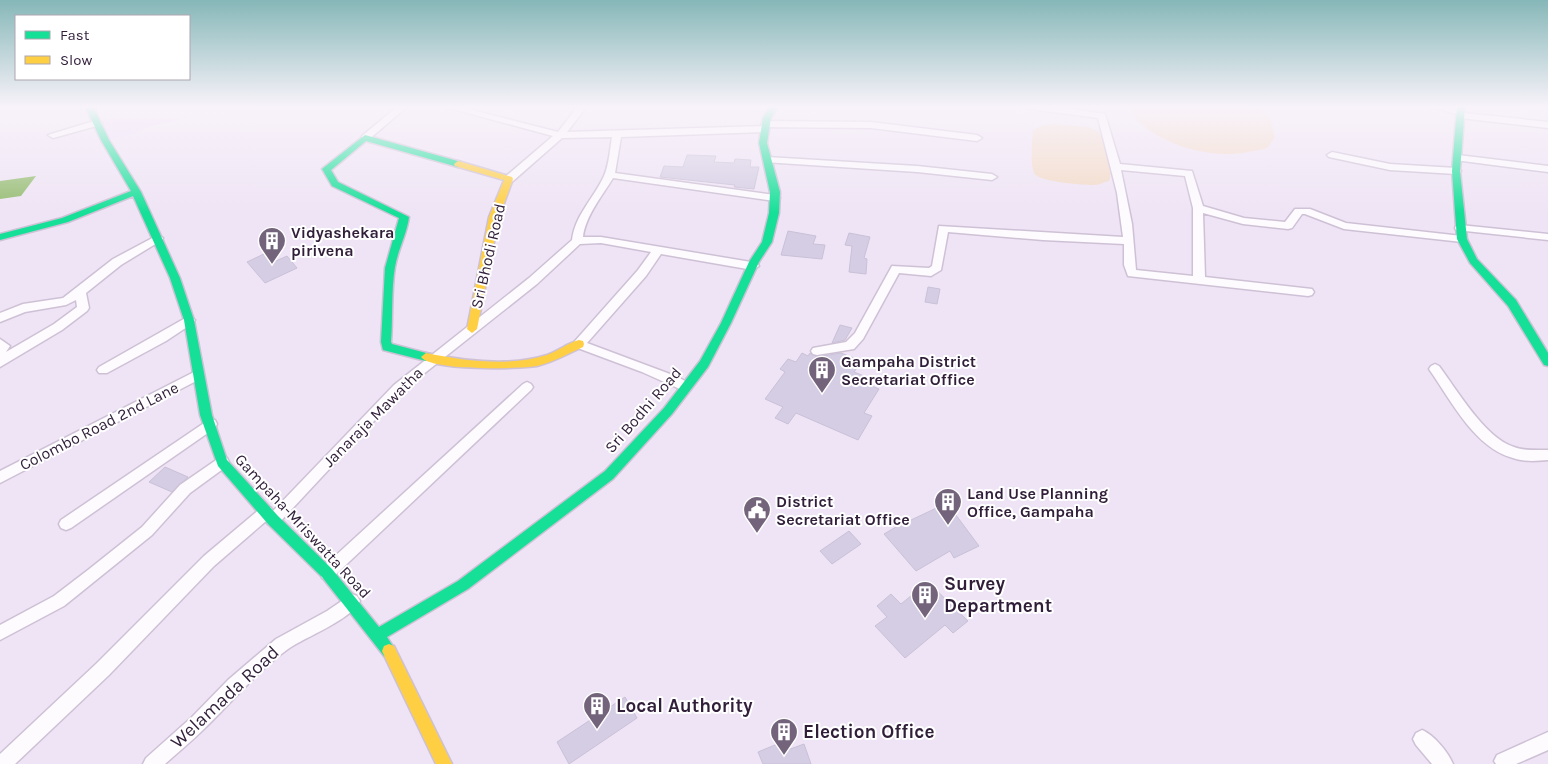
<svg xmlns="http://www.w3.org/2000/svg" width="1548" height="764" viewBox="0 0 1548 764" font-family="Karla,sans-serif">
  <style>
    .built { fill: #eddcf6 }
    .green { fill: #f3dac6 }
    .water { fill: #93bc6f }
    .building { fill: #d5cde4; stroke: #c9c1d7 }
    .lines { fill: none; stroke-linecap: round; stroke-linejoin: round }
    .street-casing { stroke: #cec1d6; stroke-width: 3 }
    .fast-casing { stroke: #cec1d6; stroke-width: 3 }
    .slow-casing { stroke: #cec1d6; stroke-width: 3 }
    .street { fill: #fdfbfe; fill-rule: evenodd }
    .fast { fill: #16e098; fill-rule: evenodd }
    .slow { fill: #ffcf43; fill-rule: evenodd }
    .labels { text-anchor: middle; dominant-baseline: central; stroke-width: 4; stroke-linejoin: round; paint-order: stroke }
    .poi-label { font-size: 16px; font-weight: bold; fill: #311f3a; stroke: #fff; text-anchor: start }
    .street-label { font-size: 16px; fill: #311f3a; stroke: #fff }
    .near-poi-label { font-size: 19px; font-weight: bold; fill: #311f3a; stroke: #fff; text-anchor: start }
    .near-street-label { font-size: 19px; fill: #311f3a; stroke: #fff }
  </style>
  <rect width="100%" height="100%" fill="#efe4f5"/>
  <path class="built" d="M94,106H257L252,109L171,121L145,128L134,134L105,140L101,115Z"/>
  <path class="green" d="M1130,106H1260L1270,118L1275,137C1273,140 1271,144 1268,147C1265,150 1258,150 1253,151C1217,160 1168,148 1140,123C1135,119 1133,112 1130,106Z
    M1054,124L1089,127L1099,132C1108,142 1114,168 1109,181C1104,182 1099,185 1094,185C1083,185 1038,182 1034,173C1030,161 1032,142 1033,130L1043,125Z"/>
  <path class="water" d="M36,176L21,196L0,199V181Z"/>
  <path class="building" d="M687,155L716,156L714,162L734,163L735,159L751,160L750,167H759L754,189L734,187L735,185L660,177L664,166L683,167Z
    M788,231L816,236L813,244L825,245L822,259L781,255Z
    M849,233L870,237L864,258L867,259L866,274L849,272L852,246L845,245Z
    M268,252L276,261L287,256L297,268L265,283L247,262Z
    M928,287L940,289L937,304L925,302Z
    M840,325L852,328L845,340L832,343Z
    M802,353L808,356L810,353L817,357L841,353L862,361L854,372L864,376L860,381L879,389L864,413L872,416L858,440L796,413L788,424L775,418L783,407L765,399L785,372L780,369L788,359L796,362Z
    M165,467L188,477L172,492L149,482Z
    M947,503L979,546L954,558L950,551L916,571L884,534L908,520L909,521Z
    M849,531L861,544L832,564L820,551Z
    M928,582L968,621L953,633L945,625L905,658L875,626L887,617L877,606L891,594L901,604Z
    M625,697L637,718L569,764L557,742Z
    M782,742L785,751L804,744L811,764H763L758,752Z"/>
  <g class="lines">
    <defs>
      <path id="street" d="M398,106H408L368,140H362V136Z
        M442,106H457L558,132L578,106H587L567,132L764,126L761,124L766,121L871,122L977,135L982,138L977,141L871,128L766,127L769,129L764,132L621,137L615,173L775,195L780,198L775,201L613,178C602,196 585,217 583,237H601L757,263L759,266L753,270L661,254L646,276L587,343L678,377L690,384L692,387L690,390H682L642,372L575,347L573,344L575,341L638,270L651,252L601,243L580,244L537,284L402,391L278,524L273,526L268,524L266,521L214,566L109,675L15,764H0V754L97,663L204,556L261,508L266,506L271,508L273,511L394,385L529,278L572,240C575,215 594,198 604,176C609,165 610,149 612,137L562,138L513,181L509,182L504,179L505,177L553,136Z
        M1026,106H1051L1105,114L1120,164L1192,171L1203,206L1244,218L1285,222L1295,209H1310L1346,223L1462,236L1467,239L1462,242L1344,229L1305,214H1302L1292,228L1288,229L1243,224L1203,213L1205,277L1312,289L1314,292L1312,295L1308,296L1128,276L1124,265V244L1043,240L948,232L941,270L931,276L899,273L863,339L854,349L817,355L813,354L811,351L813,348L846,342L855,333L892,266L929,268L932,266L939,226L1123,237L1117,193L1098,118L1030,109ZM1121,170L1185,176L1193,208V276L1136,270L1132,224Z
        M1430,106H1447L1464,110L1465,113L1548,122V128L1460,118L1457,117L1456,114Z
        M97,120L102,123L100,125L53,138L48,135Z
        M1332,152L1390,164L1456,168L1461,171L1456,174L1390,170L1329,157L1327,155Z
        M1458,155L1548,166V172L1455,160L1453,158Z
        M767,157L917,166L992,174L997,177L992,180L917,172L764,162V158Z
        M1460,225L1548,234V240L1456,230L1455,228L1456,226Z
        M158,235L163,238L162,240L121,265L86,293L89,308L87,311L62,330L0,367V339L10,346L6,352L54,324L77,307L76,300L66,305L25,312L0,322V313L23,304L63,298L113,259Z
        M189,316L195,320L193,323L166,341L107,373H99L97,370L99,367Z
        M1435,364L1439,366C1457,390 1485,438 1514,447C1524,451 1537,450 1548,450V460C1536,461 1524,462 1513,458C1475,448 1452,402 1431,372L1429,369L1431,366Z
        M198,370L202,372L204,375L202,378L0,483V471Z
        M527,382L531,384L533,387L531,390L332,578L327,580L322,578L320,573L322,568L523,384Z
        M210,419L215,420L217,424L215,428L71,528L66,530L61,528L59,524L61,520Z
        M222,456L227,458L229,462L227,466L190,493L152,535L64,606L0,640V625L54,596L88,570L142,527L180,485Z
        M352,594L357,596L360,601C351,620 305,637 288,649C257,671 232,702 205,728C192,741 178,752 165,764H143L146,758L192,717L228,680L276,639L327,611Z
        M1422,730C1434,735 1448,752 1453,764H1432L1416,745L1413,739L1416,733Z
        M1548,732V750L1516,764H1496L1494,761L1497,755Z"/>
      <path id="fast" d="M85,106H93L109,140L141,192L180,278L194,320L212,415L227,460L278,516L332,569L379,627L458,581L605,471L664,408L700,361L721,323L749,262L762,242L769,213L770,192L759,143L763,118L770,106H778L771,118L767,143L780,192L779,213L772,242L759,262L731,323L708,367L672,414L613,479L468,589L387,637L396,651L394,656L389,658L384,656L322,577L268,524L218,466L200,415L184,320L170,278L133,196L68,222L0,240V234L62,218L131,191L101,140Z
        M1457,106H1465L1460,171L1467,239L1477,259L1516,300L1548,353V366L1544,365L1508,306L1470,263L1457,239L1452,171Z
        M365,135L461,162L462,164L458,167L366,141L331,170L338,182L409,217C407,234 398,249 395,267C391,291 393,317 391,342L392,344L430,354L431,357L430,360L426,361L383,350L381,342L385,268L399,218L332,186L322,169Z"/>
      <path id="slow" d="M458,161L512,177L513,179L499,217L477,329L472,333L467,329L489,217L504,180L455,166L454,164Z
        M579,340L583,341L584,344L583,347C567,354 554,362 537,366C518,369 431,371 421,357L426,353C464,361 510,367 547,355C558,351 568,343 579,340Z
        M389,644L394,646L452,764H436L382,651L384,646Z"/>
    </defs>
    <use href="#street" class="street-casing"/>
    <use href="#fast" class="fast-casing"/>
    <use href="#slow" class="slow-casing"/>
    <use href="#street" class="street"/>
    <use href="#fast" class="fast"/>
    <use href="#slow" class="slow"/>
  </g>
  <linearGradient id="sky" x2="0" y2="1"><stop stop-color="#86b7b8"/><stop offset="0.5" stop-color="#f8f3fa"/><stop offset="1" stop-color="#f8f3fa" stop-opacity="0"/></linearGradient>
  <rect width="1548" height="213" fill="url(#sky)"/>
  <defs>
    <symbol id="building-pin" viewBox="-11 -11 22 30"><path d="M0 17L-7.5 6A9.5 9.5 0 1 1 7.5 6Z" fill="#74647b" stroke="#fff"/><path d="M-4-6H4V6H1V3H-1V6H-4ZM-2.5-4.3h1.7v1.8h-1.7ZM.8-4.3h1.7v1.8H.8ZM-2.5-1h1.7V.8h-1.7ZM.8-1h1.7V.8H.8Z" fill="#fff"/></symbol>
    <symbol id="civic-pin" viewBox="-11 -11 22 30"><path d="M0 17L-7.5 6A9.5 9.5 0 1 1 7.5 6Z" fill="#74647b" stroke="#fff"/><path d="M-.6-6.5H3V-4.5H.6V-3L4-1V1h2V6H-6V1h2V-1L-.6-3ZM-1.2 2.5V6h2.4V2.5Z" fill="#fff"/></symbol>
  </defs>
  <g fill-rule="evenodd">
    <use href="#building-pin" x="256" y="225" width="32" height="43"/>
    <use href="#building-pin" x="806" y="354" width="32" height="43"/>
    <use href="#building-pin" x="932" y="486" width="32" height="43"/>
    <use href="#civic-pin" x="741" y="494" width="32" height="43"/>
    <use href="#building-pin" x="909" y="579" width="32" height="43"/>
    <use href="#building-pin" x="581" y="690" width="32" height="43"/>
    <use href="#building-pin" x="768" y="716" width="32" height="43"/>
  </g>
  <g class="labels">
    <g class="poi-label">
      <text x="291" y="232">Vidyashekara<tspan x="291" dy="18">pirivena</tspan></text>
      <text x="841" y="361">Gampaha District<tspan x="841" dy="18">Secretariat Office</tspan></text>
      <text x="967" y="493">Land Use Planning<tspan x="967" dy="18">Office, Gampaha</tspan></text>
      <text x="776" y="501">District<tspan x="776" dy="18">Secretariat Office</tspan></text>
    </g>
    <g class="street-label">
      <text transform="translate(488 256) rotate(-77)">Sri Bhodi Road</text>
      <text transform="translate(643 410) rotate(-49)">Sri Bodhi Road</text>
      <text transform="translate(373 417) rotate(-45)">Janaraja Mawatha</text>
      <text transform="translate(99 426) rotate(-27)">Colombo Road 2nd Lane</text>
      <text transform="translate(303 526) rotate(47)">Gampaha-Mriswatta Road</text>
    </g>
    <g class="near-poi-label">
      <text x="944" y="584">Survey<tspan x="944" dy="22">Department</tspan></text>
      <text x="616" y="706">Local Authority</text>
      <text x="803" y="732">Election Office</text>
    </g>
    <g class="near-street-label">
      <text transform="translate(225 697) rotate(-43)">Welamada Road</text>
    </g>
  </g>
  <rect x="15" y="15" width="175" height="65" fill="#ffffff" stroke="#ada5b0"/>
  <rect x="25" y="31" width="25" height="8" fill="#16e098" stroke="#ada5b0"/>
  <text x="60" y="40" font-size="15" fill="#311f3a">Fast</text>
  <rect x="25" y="56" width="25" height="8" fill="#ffcf43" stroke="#ada5b0"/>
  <text x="60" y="65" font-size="15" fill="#311f3a">Slow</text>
</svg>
